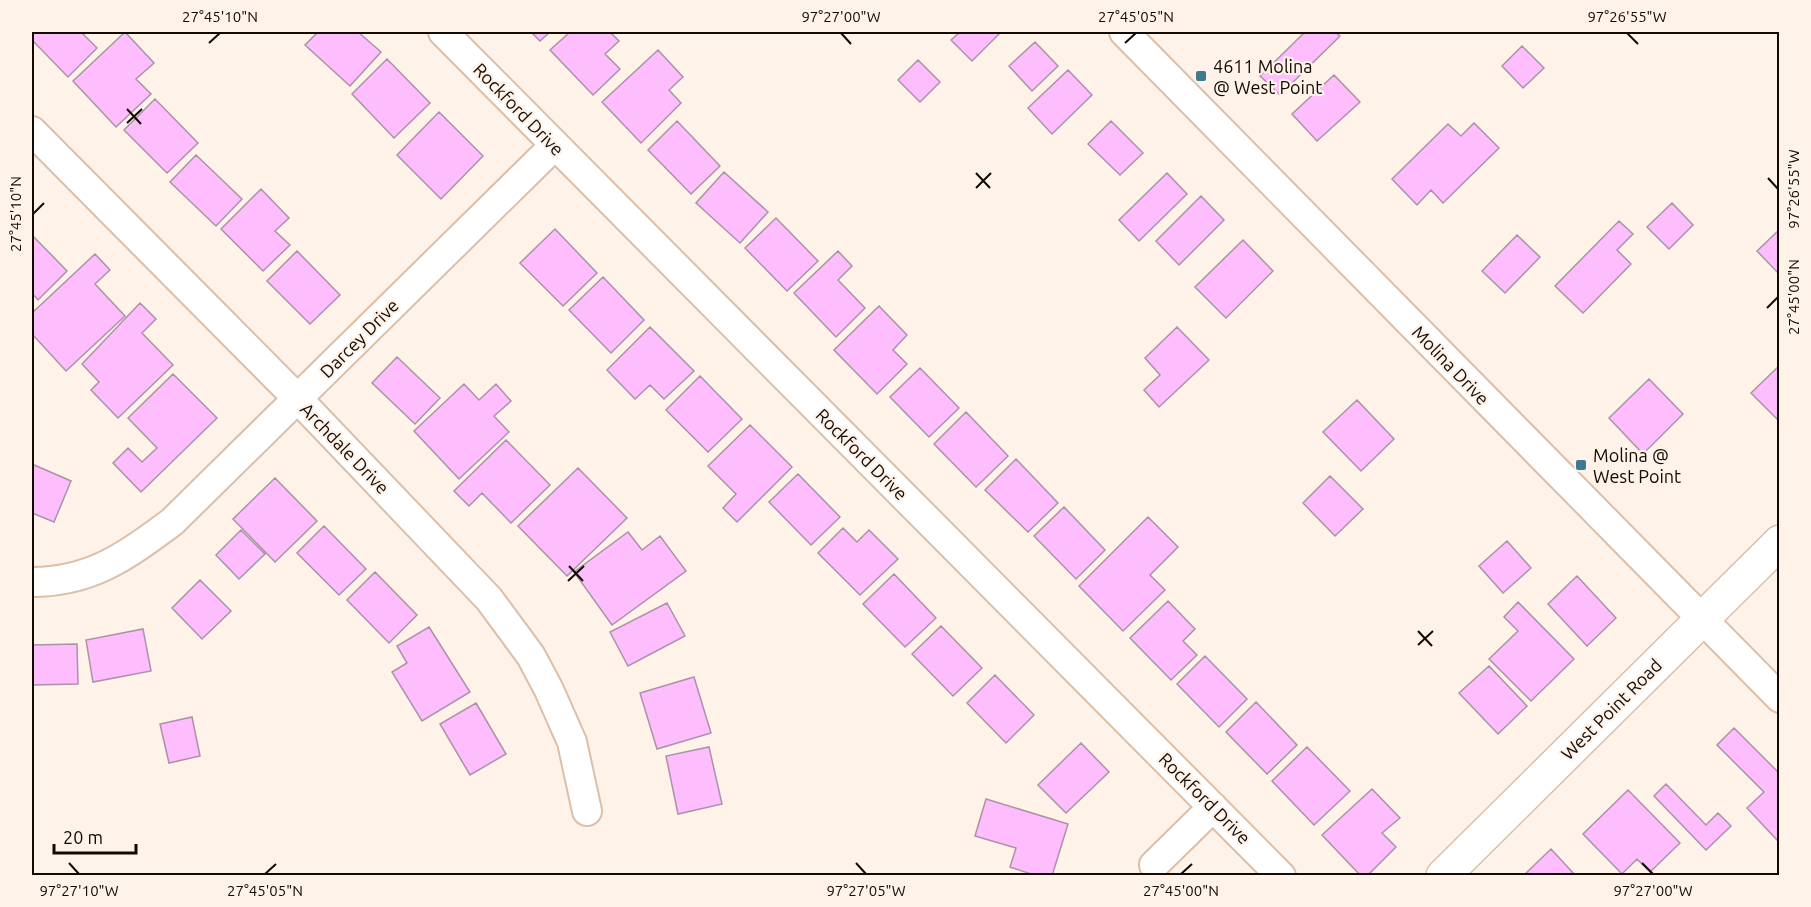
<svg xmlns="http://www.w3.org/2000/svg" width="1811" height="907" viewBox="0 0 1811 907" font-family="Ubuntu,sans-serif">
  <style>
    .building { fill: #febdfc; stroke: #aa92a9; stroke-width: 1.5 }
    .lines { fill: none; stroke-linecap: round; stroke-linejoin: round }
    .minor-casing { stroke: #dbbfa9; stroke-width: 32 }
    .tertiary-casing { stroke: #dbbfa9; stroke-width: 36 }
    .minor { stroke: #fff; stroke-width: 28 }
    .tertiary { stroke: #fff; stroke-width: 33 }
    .ticks { fill: none; stroke: #130a04; stroke-width: 2 }
    .poi-dot { fill: #3d7b90; stroke: #fef2e9; stroke-width: 2 }
    .labels { text-anchor: middle; dominant-baseline: central; stroke-width: 4.5; stroke-linejoin: round; paint-order: stroke }
    .poi-label { font-size: 18px; fill: #130a04; stroke: #fef2e9; text-anchor: start }
    .street-label { font-size: 18px; fill: #130a04; stroke: #fef2e9 }
    .neatline { fill: none; stroke: #130a04; stroke-width: 2 }
    .ticks-label { font-size: 15px; text-anchor: middle; fill: #130a04 }
  </style>
  <rect width="100%" height="100%" fill="#fef2e9"/>
  <path class="building" d="M32,32H81L97,48L68,77L32,40Z
    M125,32L154,63L136,79L151,94L116,127L73,81Z
    M318,32H358L381,52L350,86L305,45Z
    M531,32H550L540,41Z
    M570,32H610L619,41L605,54L620,69L593,95L550,50Z
    M960,32H1001L972,61L951,40Z
    M1305,32H1335L1340,36L1280,95L1260,76Z
    M1035,42L1058,66L1032,91L1009,66Z
    M1522,46L1544,68L1523,88L1502,66Z
    M658,50L683,77L669,90L681,103L641,143L602,102Z
    M387,59L430,103L394,138L352,94Z
    M918,60L940,82L920,102L898,80Z
    M1068,70L1092,95L1052,134L1028,108Z
    M1334,75L1360,102L1317,141L1292,114Z
    M155,99L198,143L167,173L124,130Z
    M439,112L483,156L441,199L397,155Z
    M677,121L720,166L691,194L648,150Z
    M1111,121L1143,153L1120,175L1088,144Z
    M1474,123L1499,148L1443,203L1431,190L1417,205L1392,179L1448,124L1461,136Z
    M196,155L242,199L216,226L170,182Z
    M724,172L768,212L740,243L696,203Z
    M1167,173L1187,194L1139,241L1119,220Z
    M261,189L289,218L275,231L290,245L263,271L221,229Z
    M1201,196L1224,220L1179,265L1156,241Z
    M1672,203L1693,225L1669,249L1647,227Z
    M776,218L818,261L787,291L745,248Z
    M1619,221L1633,234L1617,250L1631,264L1583,313L1555,286Z
    M555,229L597,273L563,306L520,263Z
    M1780,229V275L1757,251Z
    M32,235L67,271L38,300L32,293Z
    M1517,235L1540,257L1505,293L1482,271Z
    M1243,240L1273,271L1226,318L1195,287Z
    M297,251L340,295L310,324L267,281Z
    M838,251L852,266L838,280L865,308L836,337L794,293Z
    M95,254L110,270L95,284L125,316L66,371L32,334V313Z
    M603,277L644,320L611,353L569,310Z
    M140,303L156,319L142,333L173,365L118,418L91,390L99,382L82,364Z
    M879,306L907,335L893,350L907,364L877,394L834,350Z
    M650,327L694,371L664,399L650,385L635,399L607,370Z
    M1177,327L1209,360L1159,407L1144,390L1160,375L1145,358Z
    M397,357L440,398L415,424L372,383Z
    M1780,365V422L1751,393Z
    M920,368L959,408L929,437L890,397Z
    M173,374L217,418L141,492L113,463L128,448L142,462L157,448L128,418Z
    M700,376L742,419L708,452L666,410Z
    M1649,379L1683,414L1643,454L1609,418Z
    M464,384L479,400L496,384L511,401L494,416L509,432L459,479L414,431Z
    M1357,400L1394,439L1361,471L1323,432Z
    M966,412L1008,456L976,487L934,444Z
    M750,425L792,467L737,522L723,508L736,494L708,466Z
    M506,440L550,485L511,523L482,493L469,506L454,491Z
    M1016,459L1058,503L1028,532L985,490Z
    M32,464L71,481L54,522L32,513Z
    M578,468L627,518L567,576L518,526Z
    M798,474L840,517L811,545L769,502Z
    M1330,476L1363,509L1335,536L1303,503Z
    M275,478L317,521L275,562L233,519Z
    M1064,507L1105,550L1076,579L1034,536Z
    M1148,517L1178,547L1150,575L1165,590L1123,631L1079,586Z
    M324,526L366,569L339,595L297,553Z
    M843,528L857,542L869,530L898,559L860,595L818,553Z
    M241,530L265,554L239,579L216,555Z
    M628,532L642,550L660,536L686,571L612,625L574,572Z
    M1507,541L1531,568L1503,593L1479,566Z
    M375,572L417,615L389,643L347,600Z
    M894,574L936,618L905,647L863,604Z
    M1577,576L1616,618L1587,646L1548,604Z
    M200,580L231,611L202,639L172,608Z
    M1168,601L1195,629L1183,641L1197,655L1171,680L1130,638Z
    M1518,602L1574,659L1531,701L1489,659L1518,631L1504,617Z
    M667,603L685,636L628,666L610,632Z
    M941,626L982,668L953,696L912,654Z
    M429,627L470,692L422,721L392,672L407,663L397,646Z
    M143,629L151,671L93,682L86,640Z
    M77,644L78,684L32,685V645Z
    M1205,656L1247,699L1219,727L1177,684Z
    M1489,666L1527,706L1498,734L1459,693Z
    M995,675L1034,715L1006,743L967,703Z
    M694,677L711,733L657,749L640,693Z
    M1256,702L1297,745L1267,774L1226,732Z
    M476,703L506,754L470,775L440,724Z
    M192,717L200,756L169,763L160,724Z
    M1734,728L1780,774V838L1777,840L1747,808L1764,792L1717,745Z
    M1081,743L1109,772L1066,813L1038,785Z
    M709,747L722,804L678,814L666,756Z
    M1307,747L1350,791L1314,825L1272,781Z
    M1666,784L1706,825L1718,813L1731,826L1706,850L1654,796Z
    M1372,789L1400,818L1382,833L1396,847L1367,876H1361L1322,835Z
    M1628,790L1680,843L1650,872L1637,859L1622,874L1583,834Z
    M986,799L1068,824L1052,876H1037L1010,867L1016,848L975,836Z
    M1551,849L1576,876H1523Z"/>
  <g class="lines">
    <defs>
      <path id="minor" d="M443,32L1281,876
        M1124,32L1780,698
        M32,131L298,399L489,599L531,656L549,690L572,742L587,811
        M32,582C91,582 126,556 172,522L554,146
        M1154,865L1213,807"/>
      <path id="tertiary" d="M1443,876L1780,542"/>
    </defs>
    <use href="#minor" class="minor-casing"/>
    <use href="#tertiary" class="tertiary-casing"/>
    <use href="#minor" class="minor"/>
    <use href="#tertiary" class="tertiary"/>
  </g>
  <path class="ticks" d="M841,33L851,44M1627,33L1638,44M209,43L220,33M1125,43L1136,33M127,109L141,124M127,123L142,109M976,173L990,188M1768,178L1778,189M976,188L991,173M33,214L44,203M1767,308L1778,297M569,566L583,581M568,581L584,566M1418,631L1432,646M1418,645L1433,631M69,863L79,874M856,863L866,874M1642,863L1653,874M265,874L276,864M1181,874L1192,864"/>
  <g class="poi-dot">
    <rect x="1195" y="70" width="12" height="12" rx="3"/>
    <rect x="1575" y="459" width="12" height="12" rx="3"/>
  </g>
  <g class="labels">
    <g class="poi-label">
      <text x="1213" y="66">4611 Molina<tspan x="1213" dy="21">@ West Point</tspan></text>
      <text x="1593" y="455">Molina @<tspan x="1593" dy="21">West Point</tspan></text>
    </g>
    <g class="street-label">
      <text transform="translate(519 109) rotate(46)">Rockford Drive</text>
      <text transform="translate(359 338) rotate(-45)">Darcey Drive</text>
      <text transform="translate(1451 365) rotate(46)">Molina Drive</text>
      <text transform="translate(345 448) rotate(46)">Archdale Drive</text>
      <text transform="translate(862 454) rotate(45)">Rockford Drive</text>
      <text transform="translate(1611 709) rotate(-45)">West Point Road</text>
      <text transform="translate(1205 798) rotate(45)">Rockford Drive</text>
    </g>
  </g>
  <rect width="1811" height="907" fill="none" stroke="#fef2e9" stroke-width="66"/>
  <path d="M54 844v9h82v-9" fill="none" stroke="#130a04" stroke-width="3"/>
  <text x="63" y="844" font-size="18" fill="#130a04" stroke="#fef2e9" stroke-width="4.5" paint-order="stroke">20 m</text>
  <rect x="33" y="33" width="1745" height="841" class="neatline"/>
  <g class="ticks-label">
    <text x="220" y="22">27°45'10"N</text>
    <text x="841" y="22">97°27'00"W</text>
    <text x="1136" y="22">27°45'05"N</text>
    <text x="1627" y="22">97°26'55"W</text>
    <text transform="translate(1794 189) rotate(-90)" y="5">97°26'55"W</text>
    <text transform="translate(16 214) rotate(-90)" y="5">27°45'10"N</text>
    <text transform="translate(1794 297) rotate(-90)" y="5">27°45'00"N</text>
    <text x="79" y="896">97°27'10"W</text>
    <text x="265" y="896">27°45'05"N</text>
    <text x="866" y="896">97°27'05"W</text>
    <text x="1181" y="896">27°45'00"N</text>
    <text x="1653" y="896">97°27'00"W</text>
  </g>
</svg>
